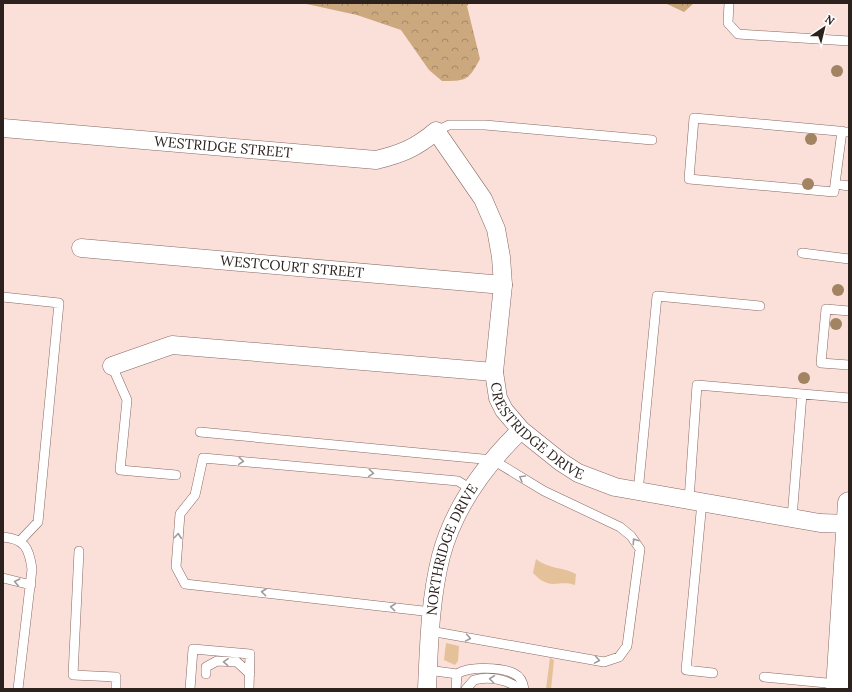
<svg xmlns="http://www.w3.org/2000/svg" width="852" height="692" viewBox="0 0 852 692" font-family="Lora,serif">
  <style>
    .grass { fill: #e4c198 }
    .forest { fill: url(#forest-crowns) }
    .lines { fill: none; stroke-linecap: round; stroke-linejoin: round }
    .service-casing { stroke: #886963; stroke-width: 10 }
    .minor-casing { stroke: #886963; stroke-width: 19 }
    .tertiary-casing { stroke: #886963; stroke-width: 23 }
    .service { stroke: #fff; stroke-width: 9 }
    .minor { stroke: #fff; stroke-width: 18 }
    .tertiary { stroke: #fff; stroke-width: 22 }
    .tree { fill: #a28362 }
    .oneway { stroke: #a09b9a }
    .labels { text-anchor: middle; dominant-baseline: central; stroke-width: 3.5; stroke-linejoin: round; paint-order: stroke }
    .street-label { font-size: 14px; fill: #2d211e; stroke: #fff }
  </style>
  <defs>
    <pattern id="forest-crowns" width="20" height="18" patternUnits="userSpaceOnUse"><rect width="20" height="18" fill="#cba87e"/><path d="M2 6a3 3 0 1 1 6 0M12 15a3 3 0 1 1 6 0" fill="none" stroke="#a58867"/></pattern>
  </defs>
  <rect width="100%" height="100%" fill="#fbdfd9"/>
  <path class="grass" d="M536,559C548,569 563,567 576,574L575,585C557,579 551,592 533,573Z
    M446,643L459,646L458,661L455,665L444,660Z
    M550,658L554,660L551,689H546Z"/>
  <path class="forest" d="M302,3H469L467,6L480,59C468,81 466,81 442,81L429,70L401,30L357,15Z
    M665,3H694L684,12Z"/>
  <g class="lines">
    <defs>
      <path id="service" d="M729,3L728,23L738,34L849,41
        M436,131L449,125H485L652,140
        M849,132L694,118L689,179L834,192L835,184L849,186
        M835,184L842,131
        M802,253L849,259
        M3,297L59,303L38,522L20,541
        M849,311L826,309L821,363L849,365
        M112,366L127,400L120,470L176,475
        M200,432L493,460L544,491L620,527L631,536L640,549L627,646L619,657L604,662L430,631
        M638,492L657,296L760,306
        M689,500L697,385L849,398
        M702,502L686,670L713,673
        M792,518L802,394
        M3,537C25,539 29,548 32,569L18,689
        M79,551L73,675L116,677V689
        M3,578L31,585
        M432,612L185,584L176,567L180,514L195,495L203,458L458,481L471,489
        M428,670L457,674
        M206,674V667L217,661L237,662L250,674
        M764,677L837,684
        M190,689L193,649L250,654L249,689
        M456,689L457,674C470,666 502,667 515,674C521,677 523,683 524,689
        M466,689L474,680C488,676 508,679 519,689"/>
      <g id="minor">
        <path id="s1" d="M3,128L376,160C401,154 416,148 436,131L483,199L496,229L501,257L503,285L494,372L498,398L504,410L521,430L561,462L578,473L615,487L820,523L849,524"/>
        <path id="s2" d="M81,248L503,285"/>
        <path d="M112,366L172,345L494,372"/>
        <path id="s3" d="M427,689C429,645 430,599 441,556C454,507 485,465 521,430"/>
      </g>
      <path id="tertiary" d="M837,689L849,503"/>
    </defs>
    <use href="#service" class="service-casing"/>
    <use href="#minor" class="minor-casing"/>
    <use href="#tertiary" class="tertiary-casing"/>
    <use href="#service" class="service"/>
    <use href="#minor" class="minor"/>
    <use href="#tertiary" class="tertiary"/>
  </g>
  <g class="tree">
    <circle cx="837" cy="71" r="6"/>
    <circle cx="811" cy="139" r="6"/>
    <circle cx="808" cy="184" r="6"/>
    <circle cx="838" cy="290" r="6"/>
    <circle cx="836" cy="324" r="6"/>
    <circle cx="804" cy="378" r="6"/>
  </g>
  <defs><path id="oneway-chevron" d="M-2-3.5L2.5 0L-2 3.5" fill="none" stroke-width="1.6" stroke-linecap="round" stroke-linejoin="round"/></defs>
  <g class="oneway">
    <use href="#oneway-chevron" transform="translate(241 461) rotate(5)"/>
    <use href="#oneway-chevron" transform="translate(371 473) rotate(5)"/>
    <use href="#oneway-chevron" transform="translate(522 478) rotate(-149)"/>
    <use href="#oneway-chevron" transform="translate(178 536) rotate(-85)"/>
    <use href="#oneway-chevron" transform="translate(635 541) rotate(-124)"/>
    <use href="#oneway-chevron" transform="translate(17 582) rotate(-167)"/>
    <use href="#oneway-chevron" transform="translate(264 592) rotate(-174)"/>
    <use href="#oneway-chevron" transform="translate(393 607) rotate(-174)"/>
    <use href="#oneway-chevron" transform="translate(468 638) rotate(10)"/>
    <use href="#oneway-chevron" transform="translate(597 660) rotate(10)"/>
    <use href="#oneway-chevron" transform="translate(226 662) rotate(-177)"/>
    <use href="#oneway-chevron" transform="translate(492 679) rotate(-173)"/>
  </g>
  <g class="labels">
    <g class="street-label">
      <text stroke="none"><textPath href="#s1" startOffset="221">WESTRIDGE STREET</textPath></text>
      <text stroke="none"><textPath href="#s2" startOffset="212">WESTCOURT STREET</textPath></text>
      <text stroke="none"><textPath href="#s1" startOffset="778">CRESTRIDGE DRIVE</textPath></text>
      <text stroke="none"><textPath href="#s3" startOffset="143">NORTHRIDGE DRIVE</textPath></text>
    </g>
  </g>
  <rect width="852" height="692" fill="none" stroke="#2d211e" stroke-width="8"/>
  <g transform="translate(824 28) rotate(35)" stroke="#ffffff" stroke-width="3" paint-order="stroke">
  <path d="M0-3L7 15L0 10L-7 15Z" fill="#2d211e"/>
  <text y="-6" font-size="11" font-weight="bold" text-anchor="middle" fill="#2d211e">N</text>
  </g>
</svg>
